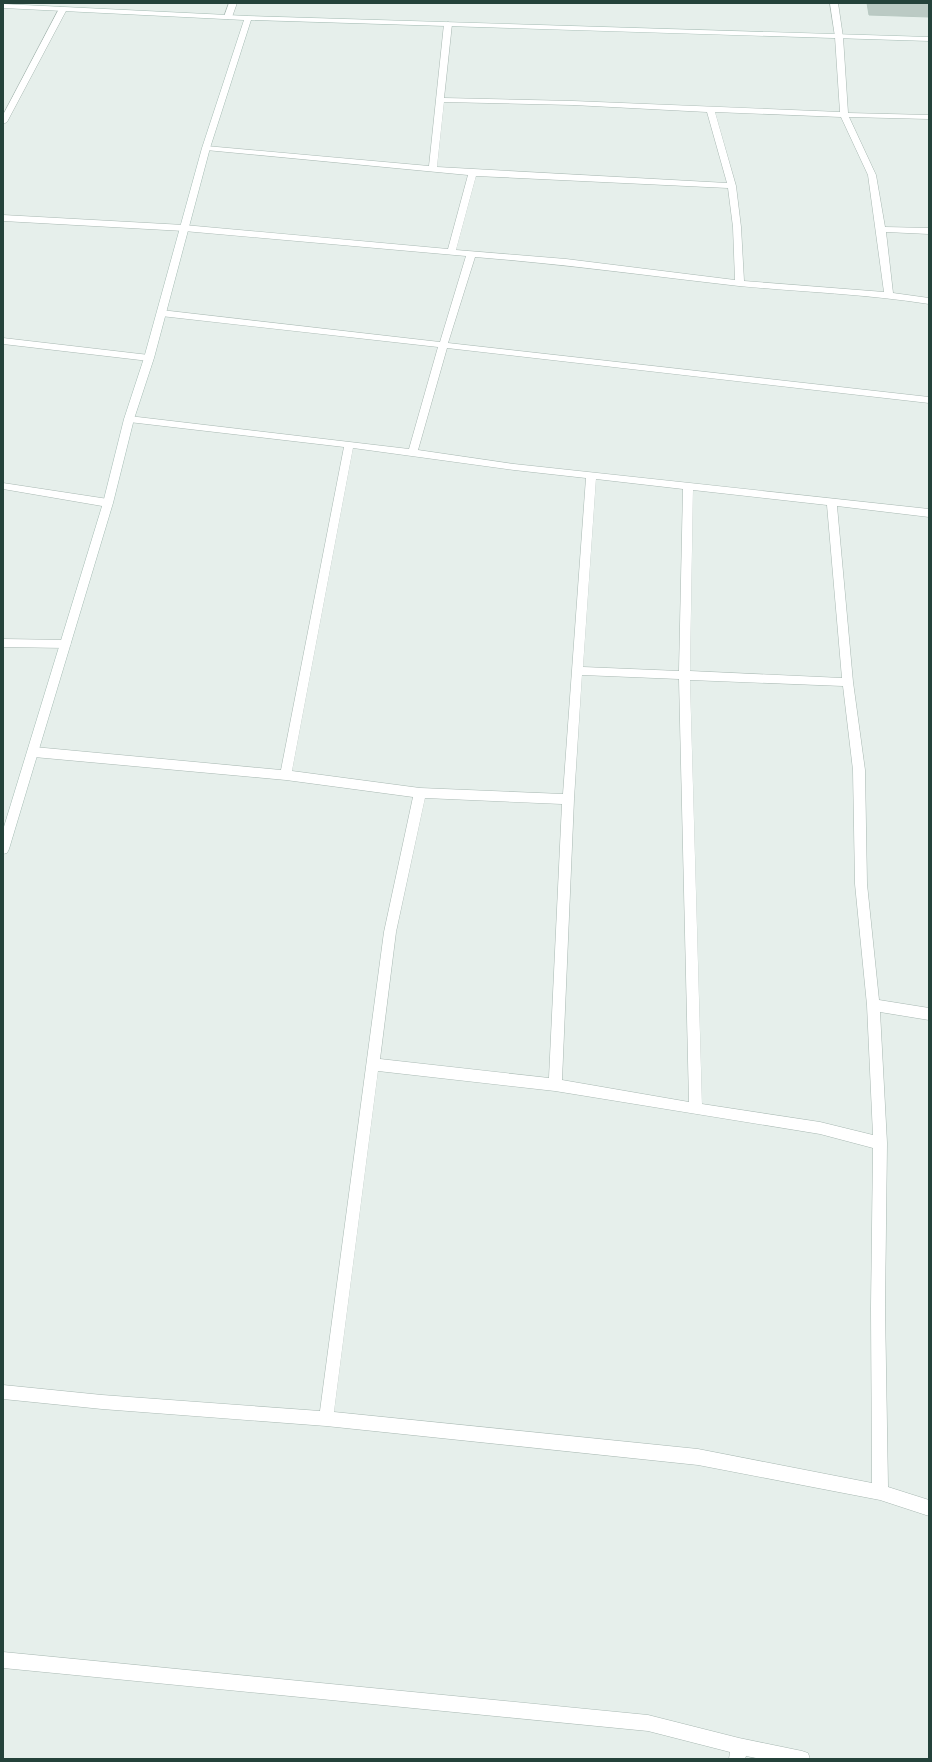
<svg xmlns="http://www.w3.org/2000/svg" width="932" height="1762" viewBox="0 0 932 1762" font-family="'Alegreya Sans',sans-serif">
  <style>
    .building { fill: #bbcac4; stroke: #b8c9c2 }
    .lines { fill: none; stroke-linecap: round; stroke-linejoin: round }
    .street-casing { stroke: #a8b8b2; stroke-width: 1 }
    .secondary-casing { stroke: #a4bbb3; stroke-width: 1 }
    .street { fill: #fff; fill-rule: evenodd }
    .secondary { fill: #fff; fill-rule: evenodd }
  </style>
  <rect width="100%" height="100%" fill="#e6efeb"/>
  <path class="building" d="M867,3H929V17L869,15Z"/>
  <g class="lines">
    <defs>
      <path id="street" d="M229,3H237L232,17L228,19L224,17Z
        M830,3H838L843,37L848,113L929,115V119L849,117L876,175L885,227L929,228V234L886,232L893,293L929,298V304C866,294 803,292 739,286C651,276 563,264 475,257L448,343L929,397V403L447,348L418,450L514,464L929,509V517L837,506L853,682L865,770L867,884L879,1000L929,1008V1020L880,1012L887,1143L885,1308L888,1487L929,1500V1516L880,1500L698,1465L326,1426L102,1409L3,1399V1385L102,1395L320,1411L384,932L413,797L286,780L34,757L30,755L28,752L30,749L34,747L281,770L344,447L129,422L124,419L129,416L409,449L438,347L161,316L157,313L161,310L440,342L466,256L184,231L3,221V215L184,225L448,249L468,175L206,150L202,148L206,146L429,166L444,24L448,22L452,24L444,98L573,101L840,112L835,37ZM444,102L573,105L707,112L727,183L437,167ZM715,112L841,117L868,175L884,292L744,281L741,227L736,186ZM476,176L728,188L733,227L735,280L566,259L456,250ZM353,448L514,470L586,478L563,794L420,788L292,771ZM596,479L683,489L679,671L583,667ZM693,490L827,505L842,678L690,671ZM582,675L679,679L689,1102L562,1080L574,799ZM690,680L843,686L853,770L855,884L867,1005L873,1135L820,1122L702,1104ZM425,798L562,804L549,1078L380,1059L396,932ZM378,1071L555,1091L820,1134L873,1148L871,1308L872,1483L698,1449L334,1412Z
        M60,7L67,9L7,122L3,124V115Z
        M3,338L149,355L154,358L149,361L3,344Z
        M3,483L108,499L113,503L108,507L3,489Z
        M3,639L66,640L71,644L66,648L3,647Z
        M3,1652L648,1715L739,1738L802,1751L808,1753L810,1759H761L746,1756L745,1759H729L730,1752L648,1731L3,1668Z"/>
      <path id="secondary" d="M3,4L248,16L929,37V41L251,20L210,148L154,358L134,419L113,503L9,849L7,853L3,854V830L103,503L124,419L144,358L202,148L244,20L3,8Z"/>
    </defs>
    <use href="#street" class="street-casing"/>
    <use href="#secondary" class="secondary-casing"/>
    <use href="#street" class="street"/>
    <use href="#secondary" class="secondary"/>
  </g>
  <rect width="932" height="1762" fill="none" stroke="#24423a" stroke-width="8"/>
</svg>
